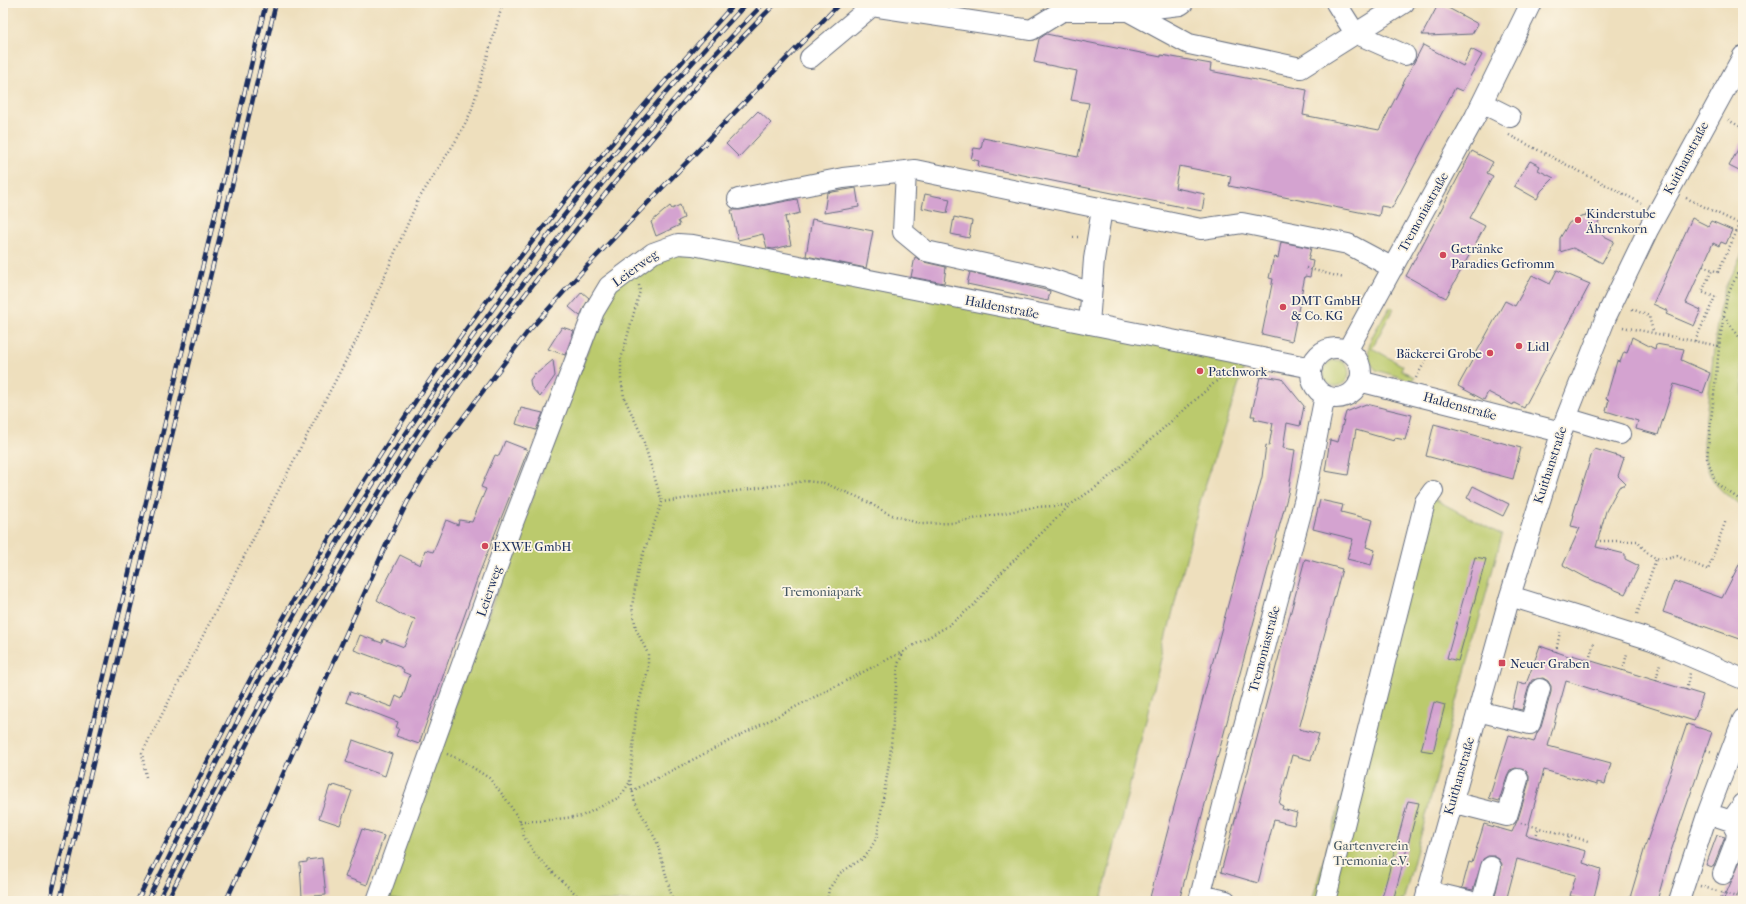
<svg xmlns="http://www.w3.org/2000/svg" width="1746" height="904" viewBox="0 0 1746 904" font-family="'IM FELL French Canon',serif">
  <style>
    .green { fill: #bbca6d; stroke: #6b7c66 }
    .building { fill: #d4a3d0 }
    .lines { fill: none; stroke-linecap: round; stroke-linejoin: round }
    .minor-casing { stroke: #656d7f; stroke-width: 22 }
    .path { stroke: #656d7f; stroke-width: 2.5; stroke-dasharray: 1 3; stroke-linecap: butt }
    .minor { stroke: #fff; stroke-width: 20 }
    .rail-casing { stroke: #1b2f5e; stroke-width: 4.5 }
    .rail { stroke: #fcf5e5; stroke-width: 3; stroke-dasharray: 9; stroke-linecap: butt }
    .poi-dot { fill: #d1495b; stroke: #fcf5e5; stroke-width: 1.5 }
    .labels { text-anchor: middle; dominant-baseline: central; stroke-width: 3.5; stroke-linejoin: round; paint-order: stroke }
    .street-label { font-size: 13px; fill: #1b2f5e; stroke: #fcf5e5 }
    .poi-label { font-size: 13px; fill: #1b2f5e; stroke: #fcf5e5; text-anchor: start }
    .park-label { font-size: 13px; fill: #435662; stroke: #fcf5e5 }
  </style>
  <rect width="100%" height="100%" fill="#fcf5e5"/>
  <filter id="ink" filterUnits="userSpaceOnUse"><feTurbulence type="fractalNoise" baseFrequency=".025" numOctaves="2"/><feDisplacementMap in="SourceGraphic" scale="8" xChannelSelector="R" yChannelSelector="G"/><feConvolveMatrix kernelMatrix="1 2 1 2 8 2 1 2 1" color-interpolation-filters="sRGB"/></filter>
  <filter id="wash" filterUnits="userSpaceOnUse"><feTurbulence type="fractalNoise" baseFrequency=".012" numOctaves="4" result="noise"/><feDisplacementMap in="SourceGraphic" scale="16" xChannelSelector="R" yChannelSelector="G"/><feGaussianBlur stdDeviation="0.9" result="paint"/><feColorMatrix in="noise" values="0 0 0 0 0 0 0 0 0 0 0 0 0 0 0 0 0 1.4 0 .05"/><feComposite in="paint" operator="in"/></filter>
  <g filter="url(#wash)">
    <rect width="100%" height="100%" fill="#eedfbd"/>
    <path class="green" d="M678,247L1247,359L1201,498L1101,901H412L382,897L612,286Z
      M1743,252V507C1715,488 1705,477 1703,442L1718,315L1725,288Z
      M1390,307L1393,309L1372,348L1403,366L1401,370L1414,377L1412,381L1376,370C1357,350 1379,326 1390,307Z
      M1323 373a13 13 0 1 1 26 0a13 13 0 1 1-26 0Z
      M1423,493L1502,535L1403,901H1312L1367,708Z"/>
    <g id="blocks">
      <path class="building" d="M1439,3L1478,24L1472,34L1428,36L1429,35H1422Z
        M1046,34L1161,57V55L1211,64L1210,71L1307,90L1303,115L1379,130L1423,45L1463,66L1471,49L1482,55L1462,91L1455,88L1392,208L1381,206L1379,216L1229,186L1231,176L1179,166L1175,188L1205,194L1202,211L978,166L979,161L971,159L974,148L981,149L983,138L1078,157L1089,103L1071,100L1077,71L1034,62L1039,39Z
        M758,111L771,123L739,157L726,144Z
        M1743,140V173L1729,166Z
        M1472,151L1493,162L1487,173L1493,176L1470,218L1485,226L1446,298L1406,276Z
        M1530,161L1540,166L1538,170L1554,178L1541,191L1537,199L1514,186Z
        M856,188L859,207L824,213L827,193Z
        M925,194L950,199L947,213L922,208Z
        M797,199L800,213L785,217L791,245L773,249L767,248L763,234L738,240L731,210H740Z
        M680,205L684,218L678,221L680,225L656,236L651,222L670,206L672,209Z
        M1594,214L1601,216L1598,223L1602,235L1614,241L1602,263L1573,248L1560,252V238L1569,223L1581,216Z
        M954,217L972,221L969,238L951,234Z
        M1692,218L1708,226L1711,221L1732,230L1726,244L1721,242L1719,246L1713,243L1686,303L1701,310L1694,326L1666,314L1668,311L1653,304Z
        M812,219L873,231L866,268L806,256Z
        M1281,242L1311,248L1308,260L1313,261L1310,277L1305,276L1292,341L1262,334L1273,279L1269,278L1273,260L1275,257L1278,258Z
        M915,257L924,262L946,267L944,283L911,277Z
        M1557,270L1590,284L1524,408L1514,403L1513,405L1488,392L1484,400L1458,386L1505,301L1515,306L1532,275L1550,284Z
        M970,272L1050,291L1048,301L967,284Z
        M582,292L589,298L580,316L569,307Z
        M562,327L574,331L565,355L548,349Z
        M1632,337L1655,349L1656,344L1684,349L1681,360L1710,373L1703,393L1674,384L1658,435L1636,429L1638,421L1606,411L1609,400L1606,399L1617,361L1620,362L1624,352L1627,353Z
        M553,360L555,376L540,397L531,387L530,380L535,373L536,374Z
        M1263,376L1282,379L1304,406L1300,426L1287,423L1283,448L1295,450L1288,494L1179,901H1149L1262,477L1266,445L1269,446L1273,423L1254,419L1255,416H1251L1260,377L1263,378Z
        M1366,404L1412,415L1405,440L1395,438L1394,441L1356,430L1348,475L1325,471L1330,440L1338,442L1346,412Z
        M521,408L543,413L536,430L516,424Z
        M1434,424L1521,448L1513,479L1426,456Z
        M505,441L528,450L479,574L419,744L396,736L399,728H396L398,722L346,702L350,692L392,707L396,696L402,699L410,675L403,672L404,670L400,667L354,650L360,635L382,643L383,639L404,647L415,619L402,615L377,600L400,555L420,565L425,550L433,552L446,520L458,525L459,520L472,522L486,489L481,487L495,455L499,456Z
        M1595,449L1624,458L1618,476L1626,484L1619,487L1606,511L1596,547L1625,554V559L1639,566L1625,594L1585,577L1563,565L1580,528L1571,526L1574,515H1573L1592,453Z
        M1473,486L1509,504L1503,516L1467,498Z
        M1320,500L1343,505L1341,512L1373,520L1366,547L1375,550L1371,565L1347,559L1353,539L1313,529Z
        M1475,557L1486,559L1458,661L1447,658Z
        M1743,557V640L1663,612L1674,581L1722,598Z
        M1305,559L1342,569L1299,729L1319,734L1311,760L1292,755L1279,804L1283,806L1282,809L1297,813L1294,825L1274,820L1258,883L1221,872Z
        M1540,646L1571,657L1572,655L1703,695L1694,721L1566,681L1548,746L1611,763L1605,784L1597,782V785L1544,770L1526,835L1586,851L1583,863L1601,869L1593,901L1570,896L1576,875L1517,859L1506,901H1494L1502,864L1499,859L1494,856H1488L1483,859L1473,890L1462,888L1469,862L1472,863L1484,824L1512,832L1518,819L1529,782V776L1526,771L1516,768L1510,770L1507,776L1499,801L1489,798L1509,735L1534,742L1537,733L1541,727L1551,692V686L1548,681L1543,678L1532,680L1529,686L1522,710L1512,708L1518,682L1526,684Z
        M1434,702L1445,705L1433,752L1421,750Z
        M1687,724L1712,732L1670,854L1657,901H1629L1645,847Z
        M353,740L392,754L385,776L346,762Z
        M334,785L352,791L340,825L319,818L330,786L333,787Z
        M1408,801L1419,803L1393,901H1381Z
        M362,829L384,836L367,885L345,877Z
        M1717,835L1725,837L1713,867L1706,865Z
        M1743,854V881L1735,901H1723Z
        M322,858L326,895L302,897L300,863L307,862V860Z"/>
    </g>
  </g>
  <g filter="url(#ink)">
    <use href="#blocks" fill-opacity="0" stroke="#656d7f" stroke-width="1"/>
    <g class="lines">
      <defs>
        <path id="minor" d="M1336,3L1355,33L1405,55
          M1126,9L1128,11L1189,44L1301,68L1404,3
          M810,58L872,6L1031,30L1062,11H1128L1180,5L1183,3
          M1482,103L1510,117
          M906,171L903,232L926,251L1048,278L1091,293
          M738,199L843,178L915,170L1201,229L1242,223L1348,244L1393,268
          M1089,324L1094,259L1102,209
          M1311 373a25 25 0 1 1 50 0a25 25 0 1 1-50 0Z
          M1347,351L1475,117L1531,3
          M1359,381L1561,432
          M1566,418L1620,434
          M1510,596L1652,640L1743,679
          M1478,711L1530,724L1540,689
          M1452,802L1507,816L1518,779
          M1719,817L1731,821L1743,804
          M1723,874L1736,840L1737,833L1731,821
          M1427,891L1469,901
          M1201,895L1226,901
          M377,901L511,528L594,311L609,286L653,253L678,244L693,245L1312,368
          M1199,901L1229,782L1305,498L1325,395
          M1325,901L1425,502L1433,491
          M1425,901L1510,596L1566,418L1606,317L1648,230L1743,56
          M1482,901L1491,867
          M1679,901L1708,812L1743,719"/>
      </defs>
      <use href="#minor" class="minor-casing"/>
      <path class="path" d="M1728,120L1743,128
        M1509,135L1641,203
        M1686,198L1740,224L1718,272L1703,266
        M1073,237H1081
        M1306,268L1344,278
        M1743,268L1738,272L1727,297L1720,339L1707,458L1716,483L1743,502
        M639,285L640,291L621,359V379L624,397L642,436L662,502
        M1632,309L1649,316L1653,332
        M1724,316L1743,342
        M1623,327L1719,346
        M1695,341L1715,297L1702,292L1712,270
        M1416,378L1427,358
        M1600,541H1637C1650,557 1656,563 1677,556L1708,570L1726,520
        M1637,614L1656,559
        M1556,652L1560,632
        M1589,660L1594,643
        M1623,671L1627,653
        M1656,681L1660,663
        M1686,690L1690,673
        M1706,750L1713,752
        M447,754L461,760L489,778L506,799L520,821L524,837L538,858L583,901
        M146,777L142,753L357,339L418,200L457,139L471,112L503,3
        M632,791L904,651
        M520,821H540L582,816L620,797L630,782
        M1521,823L1588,841
        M1536,838L1538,828
        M1566,846L1569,836
        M1700,886L1717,891
        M1721,892L1743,899
        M673,901L657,842L635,802L630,781L636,713L648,670V654L636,629L632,607L638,568L662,502L805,481L824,483L860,498L889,514L921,524L952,523L1035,507L1070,505L1102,483L1230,369
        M827,901L829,889L840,873L862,859L868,853L877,837L890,757L898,664L904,651L948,626L974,605L1001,573L1070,505
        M1720,901L1723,893"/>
      <use href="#minor" class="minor"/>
      <defs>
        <path id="rail" d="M50,901L266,3
          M60,901L276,3
          M137,901C215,745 293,589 388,443C489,286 610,140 735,3
          M147,901C206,784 262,666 330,554C448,356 590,171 747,3
          M158,901C234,750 312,599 402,455C443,390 489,329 535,268C606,176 682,86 764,3
          M167,901C242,751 319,601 409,459C461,376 522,297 584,220C645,145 707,72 776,3
          M226,901L387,543L408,501L441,447L526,334L588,265L840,3"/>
      </defs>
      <use href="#rail" class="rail-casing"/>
      <use href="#rail" class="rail"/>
    </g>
  </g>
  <g class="poi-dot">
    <circle cx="1578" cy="220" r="4"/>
    <circle cx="1443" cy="255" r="4"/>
    <circle cx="1283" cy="307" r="4"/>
    <circle cx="1519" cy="346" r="4"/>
    <circle cx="1490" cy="353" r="4"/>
    <circle cx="1200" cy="371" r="4"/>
    <circle cx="485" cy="546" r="4"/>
    <rect x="1498" y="659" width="8" height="8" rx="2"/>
  </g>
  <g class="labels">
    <g class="street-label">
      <text transform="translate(1686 158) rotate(-62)">Kuithanstraße</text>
      <text transform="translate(1423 212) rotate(-61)">Tremoniastraße</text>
      <text transform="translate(635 268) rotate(-36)">Leierweg</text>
      <text transform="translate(1002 307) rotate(11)">Haldenstraße</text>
      <text transform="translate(1460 406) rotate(15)">Haldenstraße</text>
      <text transform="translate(1550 465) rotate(-72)">Kuithanstraße</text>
      <text transform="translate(489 591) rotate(-71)">Leierweg</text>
      <text transform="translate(1264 649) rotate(-75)">Tremoniastraße</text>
      <text transform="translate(1459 776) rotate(-74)">Kuithanstraße</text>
    </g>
    <g class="poi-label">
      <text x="1586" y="213">Kinderstube<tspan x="1586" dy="15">Ährenkorn</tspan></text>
      <text x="1451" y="248">Getränke<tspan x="1451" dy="15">Paradies Gefromm</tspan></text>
      <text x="1291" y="300">DMT GmbH<tspan x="1291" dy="15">&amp; Co. KG</tspan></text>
      <text x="1527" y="346">Lidl</text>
      <text x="1482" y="353" text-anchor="end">Bäckerei Grobe</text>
      <text x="1208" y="371">Patchwork</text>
      <text x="493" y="546">EXWE GmbH</text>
      <text x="1510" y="663">Neuer Graben</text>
    </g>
    <g class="park-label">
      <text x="822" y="591">Tremoniapark</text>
      <text x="1371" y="845">Gartenverein<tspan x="1371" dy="15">Tremonia e.V.</tspan></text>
    </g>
  </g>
  <rect width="1746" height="904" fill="none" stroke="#fcf5e5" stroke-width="16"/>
</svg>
